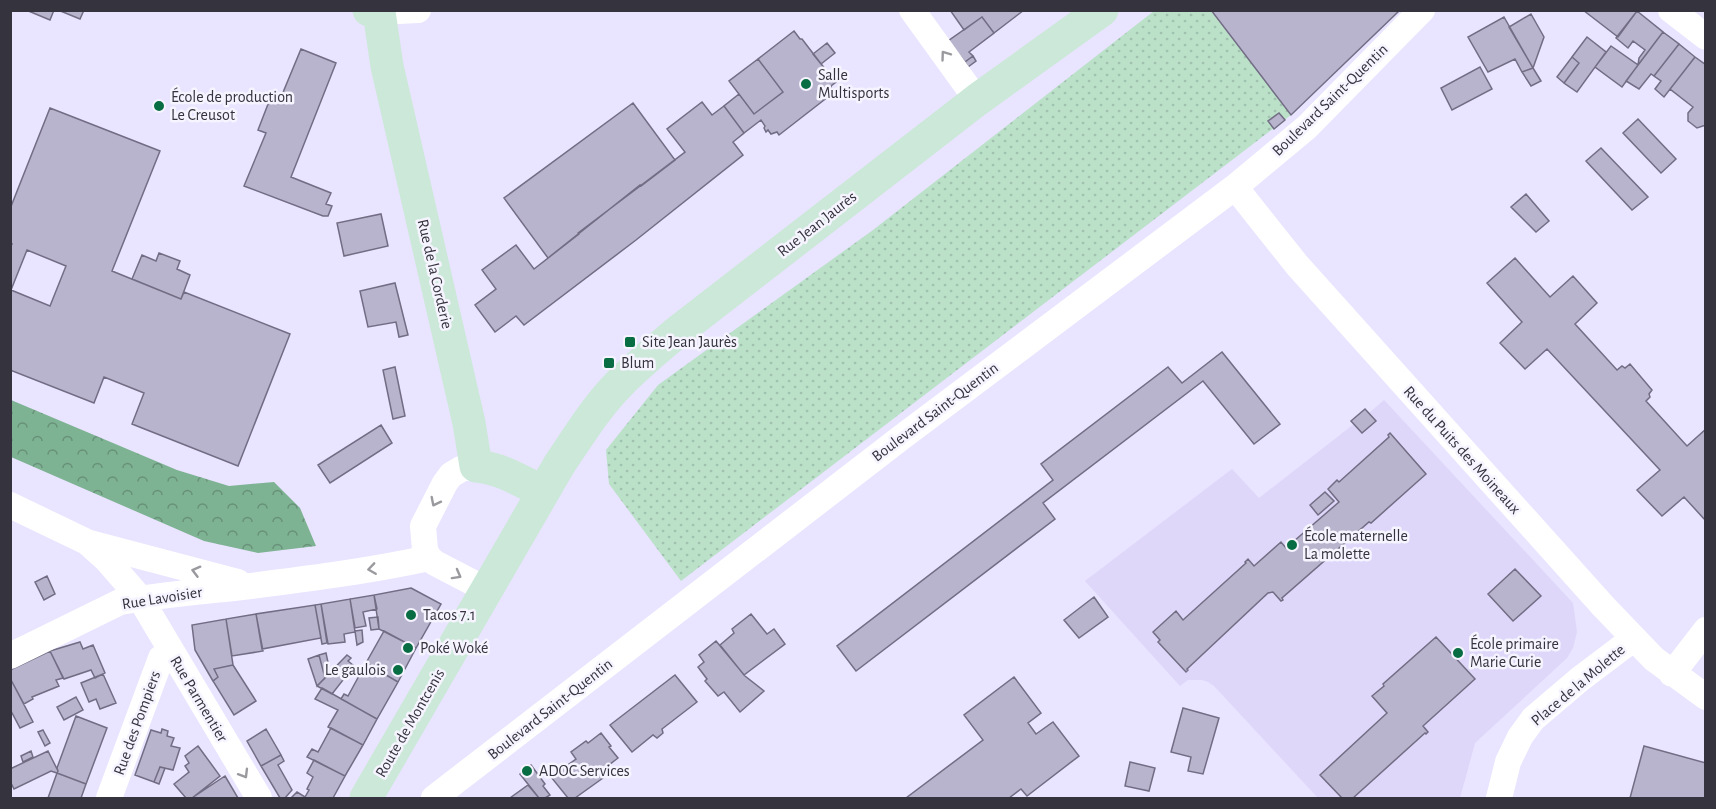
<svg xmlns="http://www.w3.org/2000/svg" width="1716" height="809" viewBox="0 0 1716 809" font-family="'Alegreya Sans',sans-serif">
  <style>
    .built { fill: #ded7f9 }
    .grass { fill: url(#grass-dots) }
    .forest { fill: url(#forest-crowns) }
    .building { fill: #b9b4ce; stroke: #726d84; stroke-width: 1.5; fill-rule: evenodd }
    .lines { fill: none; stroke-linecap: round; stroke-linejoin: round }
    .street { stroke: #fff; stroke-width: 26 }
    .secondary { stroke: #cce8d9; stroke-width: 33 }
    .oneway { stroke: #9a999e }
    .poi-dot { fill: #096d43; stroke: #f6f4ff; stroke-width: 2 }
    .labels { text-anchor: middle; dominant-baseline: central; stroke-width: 5; stroke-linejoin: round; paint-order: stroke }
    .poi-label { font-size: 16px; fill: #35333d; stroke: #f6f4ff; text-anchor: start }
    .street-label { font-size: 16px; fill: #35333d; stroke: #f6f4ff }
  </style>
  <defs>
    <pattern id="grass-dots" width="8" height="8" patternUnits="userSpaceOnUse" patternTransform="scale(1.5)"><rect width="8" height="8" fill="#bbe1c9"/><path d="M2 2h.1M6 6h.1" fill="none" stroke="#a1c2ae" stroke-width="1.8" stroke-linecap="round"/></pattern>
    <pattern id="forest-crowns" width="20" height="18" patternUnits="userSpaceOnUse" patternTransform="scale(1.5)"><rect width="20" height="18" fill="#7db292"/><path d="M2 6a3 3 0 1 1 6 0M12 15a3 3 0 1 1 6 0" fill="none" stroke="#679178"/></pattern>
  </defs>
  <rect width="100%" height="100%" fill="#e9e4ff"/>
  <path class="built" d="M1384,400L1573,603L1577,632L1573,648L1567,658L1475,743L1460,798H1318L1214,686L1208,682L1202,680H1188L1180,686L1085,581L1232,469L1259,498L1354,424L1376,421L1369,413Z"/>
  <path class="grass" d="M1154,11H1211L1291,115L681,581L609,484L606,450L658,385L873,230Z"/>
  <path class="forest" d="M11,400L177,470L229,486L274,482L300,508L316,546L258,553L204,541L11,457Z"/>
  <path class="building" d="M26,10H54L50,20Z
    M58,10H84L80,19Z
    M950,10H1024L994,33L982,17L964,30Z
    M1211,10H1400L1291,115Z
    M1583,10H1637V11L1618,37Z
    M1637,11L1663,32L1638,65L1639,58L1645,50L1633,41L1628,48L1616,38Z
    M1531,14L1544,37L1533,68L1509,27Z
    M982,17L994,33L969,52L973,56L965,62L948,41Z
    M1504,17L1533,68L1522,72L1515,59L1488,72L1468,37Z
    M794,31L800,39H802L832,78L833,77L836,82L831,86L833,93L779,135L777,132L771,134L768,130L766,132L764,128L765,126L761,120L744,133L724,106L739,94L754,114L783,92L758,59Z
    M1663,32L1679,44L1654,76L1651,74L1639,89L1626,81Z
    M1587,37L1606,52L1577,92L1564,83L1579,63L1572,57Z
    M827,43L835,53L821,64L813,54Z
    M1679,44L1695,57L1664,97L1655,89L1661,81L1654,76Z
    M1611,46L1638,65L1622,87L1595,67Z
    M301,49L336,63L291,177L331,193L326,204L332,206L328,216H323L244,186L266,133L258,130L270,99L279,102Z
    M973,56L976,61L968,67L965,62Z
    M1572,57L1579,63L1564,83L1557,77Z
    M1695,57L1706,65V125L1697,128L1688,121V113L1693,107L1670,89Z
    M758,59L783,92L754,114L729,81Z
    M1480,67L1492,89L1452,110L1441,88Z
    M1533,68L1541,81L1531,86L1522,72Z
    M702,102L712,115L724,106L744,133L733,142L743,155L636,240L524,325L516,316L495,332L475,305L496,289L482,270L516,245L534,269L579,234L578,233L685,152L667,129Z
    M633,103L675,160L641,186L640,185L548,258L504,198Z
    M50,108L160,151L112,271L181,299L184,292L290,334L238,466L132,424L144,393L104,377L94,403L10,370V248L12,244H10V209ZM27,250L66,266L50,306L11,290Z
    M1279,113L1285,120L1274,129L1268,121Z
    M1638,119L1676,159L1661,173L1623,133Z
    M1601,148L1648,197L1632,210L1586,161Z
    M1526,194L1549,221L1536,232L1511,207Z
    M381,214L388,246L344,256L337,223Z
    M159,253L180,261L177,269L190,275L181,299L132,279L142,255L156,261Z
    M1515,258L1550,297L1573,276L1597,303L1575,324L1617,370L1622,366L1625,368L1630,364L1652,390L1649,394L1650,397L1646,401L1687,446L1706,429V521L1684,497L1662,516L1637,490L1660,470L1547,349L1525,369L1500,343L1522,322L1487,283Z
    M395,283L408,335L399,337L396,322L368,327L360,291Z
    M1222,352L1280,424L1254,444L1203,381L1043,503L1055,519L856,671L837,646L1053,480L1041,464L1168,367L1182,383Z
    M395,367L405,416L393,419L383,370Z
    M1365,409L1376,421L1362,433L1351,421Z
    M381,425L392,443L330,483L318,465Z
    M1390,433L1426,474L1371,523L1369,522L1282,598L1283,600L1281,601L1273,592L1268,593L1187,669L1188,670L1186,672L1158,642L1160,640L1153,632L1176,611L1183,620L1246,563L1245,562L1248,559L1254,566L1281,542L1286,548L1339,502L1328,489L1337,480L1339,482L1389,437L1388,435Z
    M1325,492L1334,501L1318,515L1310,505Z
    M1515,569L1541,596L1513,621L1488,594Z
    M47,576L55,594L44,600L35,582Z
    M411,588L441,604L416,648L379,629L374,595Z
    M374,595L377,609L363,612L366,626L355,628L350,599Z
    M1094,597L1108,617L1079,638L1064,620Z
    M350,599L355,632L344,634L345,642L328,644L321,604Z
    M321,604L327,643L322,644L315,605Z
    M315,605L321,638L262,649L256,614Z
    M256,614L263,651L232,656L226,619Z
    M751,614L767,634L774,629L785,644L744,675L720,645L734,633L732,629Z
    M378,617L379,629L371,630L369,618Z
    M226,619L233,665L214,669L218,677L213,681L195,650L192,625Z
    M362,630L363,642L357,645L355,631Z
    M384,631L416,648L398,682L366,663Z
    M1436,637L1475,679L1423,726L1428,732L1426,734L1425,733L1353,798H1342L1320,775L1387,713L1372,696L1384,686L1383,684Z
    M716,641L745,676L764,691L740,712L724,692L718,696L705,681L707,679L698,667L704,662L699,655Z
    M80,642L83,649L93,645L105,673L95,678L91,670L64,679L50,651Z
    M50,651L63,678L56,680L59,686L32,697L33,699L24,704L10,678V670Z
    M326,653L330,672L325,678L319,655Z
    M319,655L325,678L317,686L308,659Z
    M347,655L351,658L348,661L353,665L342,678L343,680L332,694L317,686Z
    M366,663L398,682L377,719L341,699L344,694L348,696Z
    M233,665L256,701L234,715L213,681L218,677L214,669Z
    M103,674L116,703L100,709L96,699L89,702L81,683Z
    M675,675L697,702L662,729L663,733L657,738L653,735L632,752L610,725Z
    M1014,677L1041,713L1028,723L1036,734L1053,722L1079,756L1027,796L1021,789L1009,798H906L983,740L964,715Z
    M10,678L33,722L20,728L10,709Z
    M322,688L377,719L363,745L328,727L338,710L315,699Z
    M76,697L83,710L64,720L57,707Z
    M1183,708L1219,718L1203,774L1188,771L1191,757L1171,752Z
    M76,716L107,728L86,784L57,773L58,771L57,768Z
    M331,728L363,745L345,776L307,757L312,749L318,752Z
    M162,729L168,731L167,736L174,738L171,746L180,748L173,770L160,767L154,782L135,775L151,730L161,733Z
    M266,729L281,755L261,766L247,741Z
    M43,730L50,743L45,746L38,732Z
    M601,733L611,746L609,747L618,758L605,768L610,773L575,798H568L551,777L576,759L571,752L586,741L588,743Z
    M198,746L220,776L192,798H186L174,784L189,772L185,766L189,763L185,756Z
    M1644,746L1706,763V798H1630Z
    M31,751L33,757L23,762L21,756Z
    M48,751L58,771L57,773L51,771L14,789L10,781V769Z
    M281,755L284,761L278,765L292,790L285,798H280L261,766Z
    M314,760L345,776L333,798H291L297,792L305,797L309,790L307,789L313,777L307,773Z
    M1130,762L1155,768L1149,791L1125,786Z
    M531,765L545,784L543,786L550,795L545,798H539L520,774Z
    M160,767L165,768L159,784L154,782Z
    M57,773L86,784L81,798H48Z
    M225,776L238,798H192Z
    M528,785L539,798H510Z"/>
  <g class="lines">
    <path class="street" d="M912,10L977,100
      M1671,10L1706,37
      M379,12L418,10
      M1235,187L1297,265L1604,607L1654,659L1706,697
      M476,466L461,469L451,475L445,483L423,526L425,550L429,558L435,563L487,590
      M10,505L87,542L106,559L140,598L259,798
      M90,543L238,582
      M10,656L120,602C158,595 196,592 234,588C299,580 365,572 429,558
      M1672,674L1706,630
      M109,798L161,658L171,652
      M434,798L902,437L1235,187L1307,127L1422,10
      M1499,798L1508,762L1520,737L1533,719L1580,679L1633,639"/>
    <path class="secondary" d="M369,10L379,12L387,66L469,423L476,466C500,468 521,481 543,492
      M366,798L559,465C578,437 596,407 620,383C638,365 657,349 676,333L977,100L1102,10"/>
  </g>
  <defs><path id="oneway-chevron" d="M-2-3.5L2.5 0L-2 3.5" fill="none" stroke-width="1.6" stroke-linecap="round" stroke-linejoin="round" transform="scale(1.5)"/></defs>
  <g class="oneway">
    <use href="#oneway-chevron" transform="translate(945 55) rotate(-126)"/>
    <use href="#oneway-chevron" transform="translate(435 502) rotate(117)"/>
    <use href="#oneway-chevron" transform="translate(372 569) rotate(172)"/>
    <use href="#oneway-chevron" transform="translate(196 571) rotate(-165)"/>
    <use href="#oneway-chevron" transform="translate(457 575) rotate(29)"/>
    <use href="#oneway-chevron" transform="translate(244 774) rotate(59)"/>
  </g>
  <g class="poi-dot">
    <circle cx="806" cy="84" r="6"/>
    <circle cx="159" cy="106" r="6"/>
    <rect x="624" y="336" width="12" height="12" rx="3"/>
    <rect x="603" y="357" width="12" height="12" rx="3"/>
    <circle cx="1292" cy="545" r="6"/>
    <circle cx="411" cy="615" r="6"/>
    <circle cx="408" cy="648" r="6"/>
    <circle cx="1458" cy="653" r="6"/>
    <circle cx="398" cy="670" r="6"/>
    <circle cx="527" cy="771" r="6"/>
  </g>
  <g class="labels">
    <g class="poi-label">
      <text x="818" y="75">Salle<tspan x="818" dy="18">Multisports</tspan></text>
      <text x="171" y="97">École de production<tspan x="171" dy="18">Le Creusot</tspan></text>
      <text x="642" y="342">Site Jean Jaurès</text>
      <text x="621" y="363">Blum</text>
      <text x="1304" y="536">École maternelle<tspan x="1304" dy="18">La molette</tspan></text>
      <text x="423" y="615">Tacos 7.1</text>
      <text x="1470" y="644">École primaire<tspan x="1470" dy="18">Marie Curie</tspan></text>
      <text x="420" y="648">Poké Woké</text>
      <text x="386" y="670" text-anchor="end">Le gaulois</text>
      <text x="539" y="771">ADOC Services</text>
    </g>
    <g class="street-label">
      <text transform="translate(1330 100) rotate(-44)">Boulevard Saint-Quentin</text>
      <text transform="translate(817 224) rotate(-38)">Rue Jean Jaurès</text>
      <text transform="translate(435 274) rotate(77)">Rue de la Corderie</text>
      <text transform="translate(935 412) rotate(-37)">Boulevard Saint-Quentin</text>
      <text transform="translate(1462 450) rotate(48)">Rue du Puits des Moineaux</text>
      <text transform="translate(162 598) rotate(-9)">Rue Lavoisier</text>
      <text transform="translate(1578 685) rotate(-40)">Place de la Molette</text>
      <text transform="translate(199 699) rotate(59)">Rue Parmentier</text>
      <text transform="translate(550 709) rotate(-38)">Boulevard Saint-Quentin</text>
      <text transform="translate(137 723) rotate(-70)">Rue des Pompiers</text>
      <text transform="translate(410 723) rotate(-60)">Route de Montcenis</text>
    </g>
  </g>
  <rect width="1716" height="809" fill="none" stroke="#35333d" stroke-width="24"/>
</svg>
